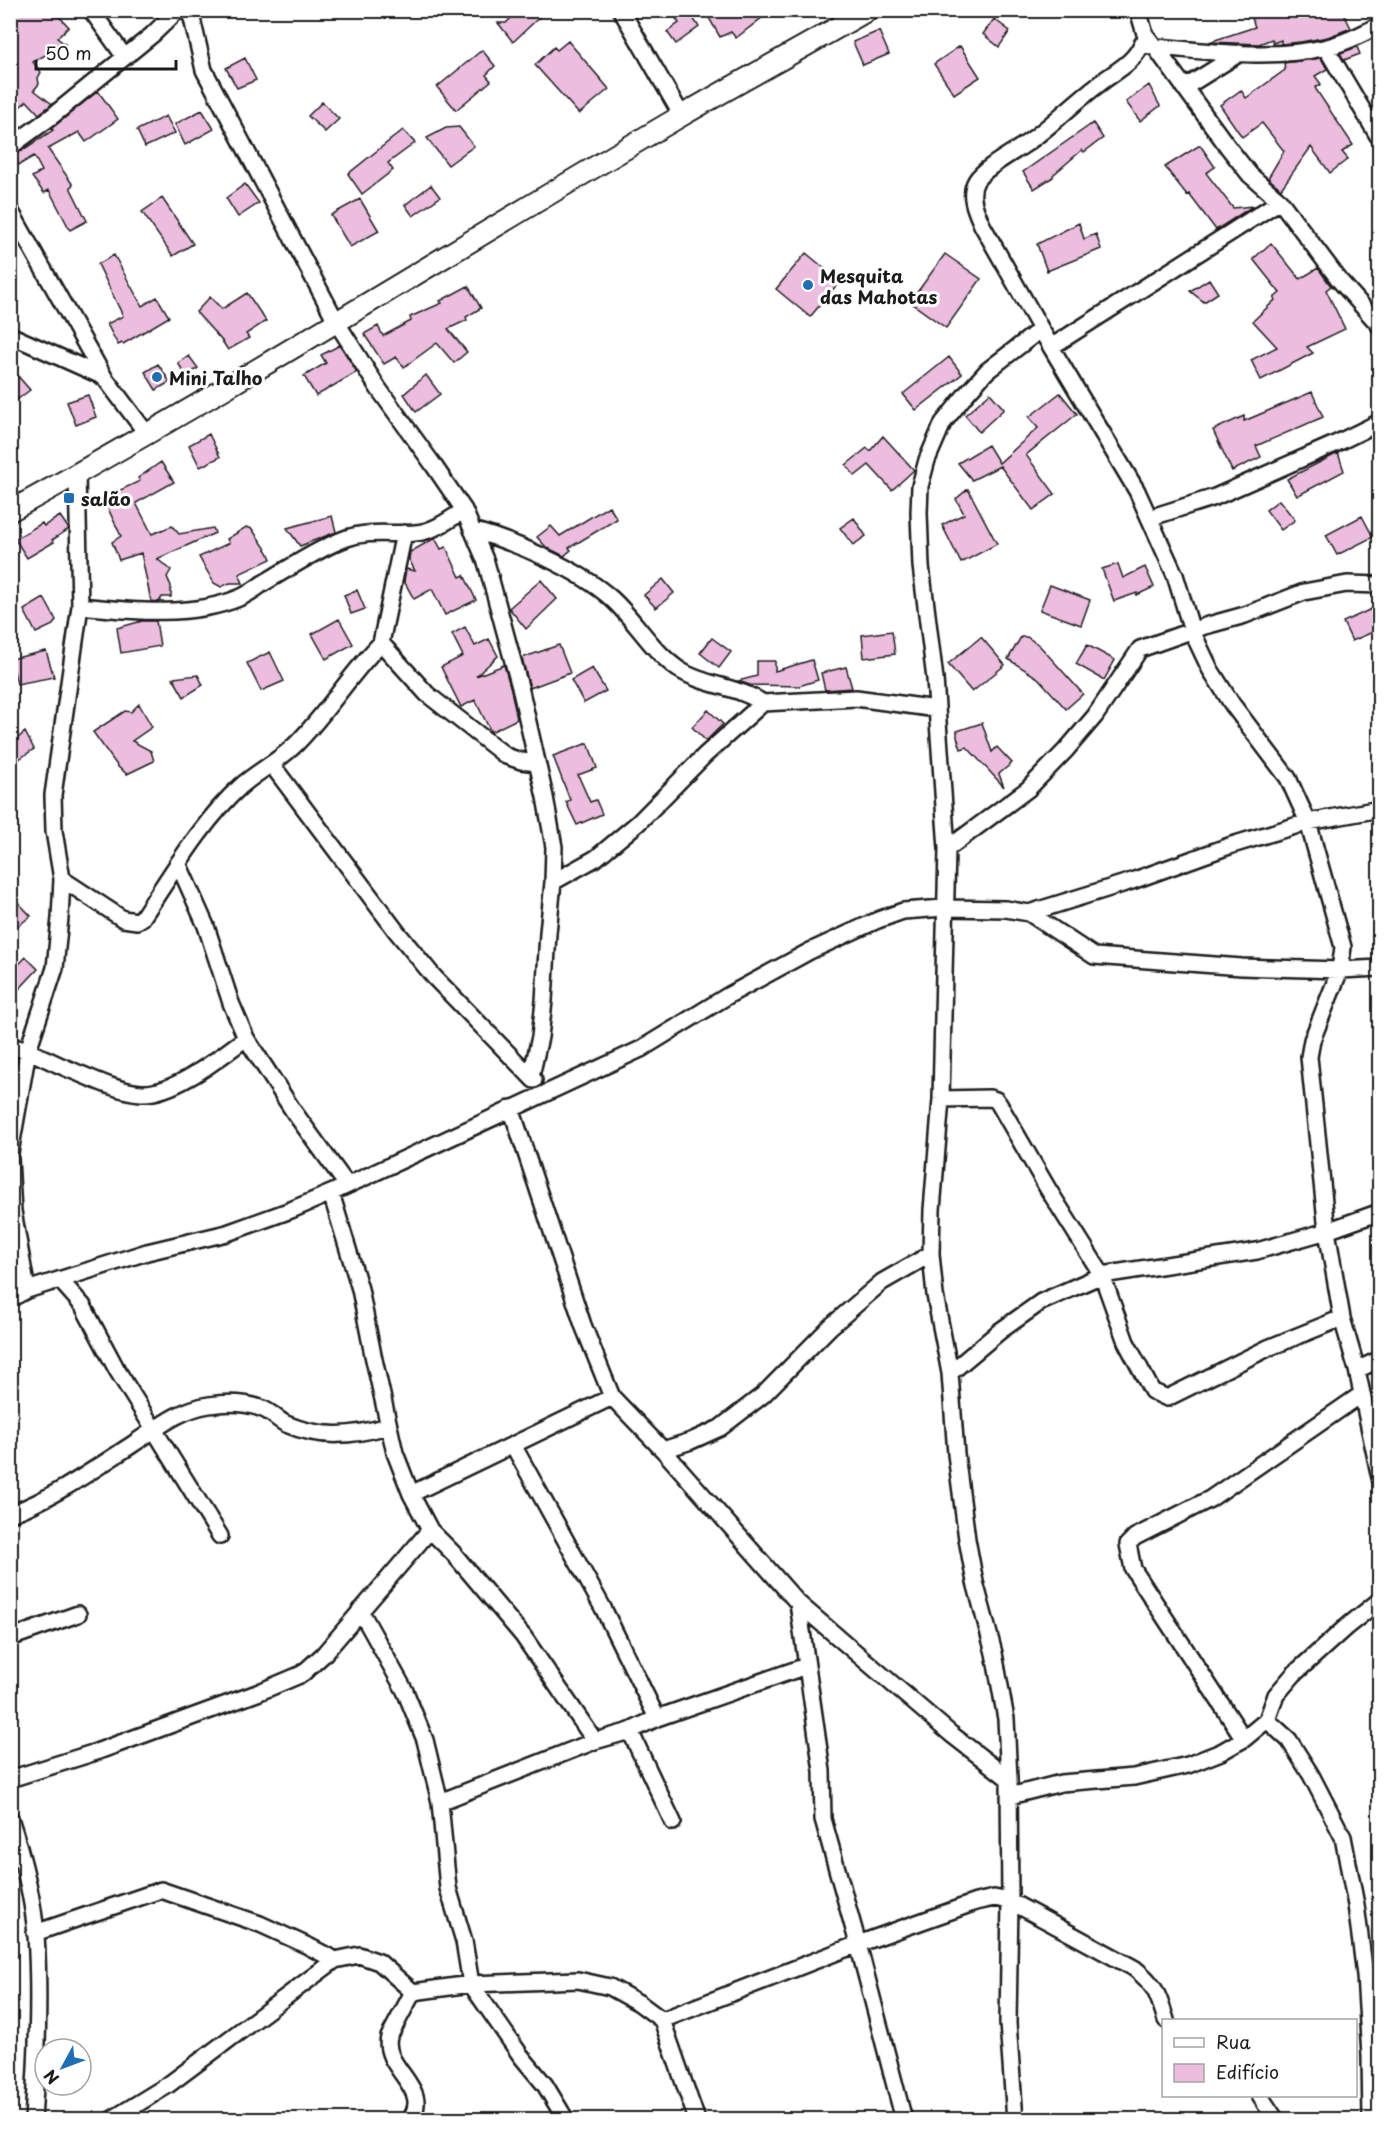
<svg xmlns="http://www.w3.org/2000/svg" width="1390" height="2130" viewBox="0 0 1390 2130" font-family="'Playpen Sans',sans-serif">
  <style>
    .building { fill: #ecbddf; stroke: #1c1c1c; stroke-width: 1.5 }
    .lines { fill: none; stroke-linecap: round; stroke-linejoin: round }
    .minor-casing { stroke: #1c1c1c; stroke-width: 20 }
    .tertiary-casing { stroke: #1c1c1c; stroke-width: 24 }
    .minor { stroke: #fff; stroke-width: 15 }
    .tertiary { stroke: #fff; stroke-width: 20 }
    .poi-dot { fill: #1f6fb2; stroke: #fff; stroke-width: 2 }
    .labels { text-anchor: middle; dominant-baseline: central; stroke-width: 6; stroke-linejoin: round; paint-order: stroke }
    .poi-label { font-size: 18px; font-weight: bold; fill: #1c1c1c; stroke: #fff; text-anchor: start }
  </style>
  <rect width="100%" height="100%" fill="#fff"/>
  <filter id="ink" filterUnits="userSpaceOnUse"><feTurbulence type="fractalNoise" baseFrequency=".0167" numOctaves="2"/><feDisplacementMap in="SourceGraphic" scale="12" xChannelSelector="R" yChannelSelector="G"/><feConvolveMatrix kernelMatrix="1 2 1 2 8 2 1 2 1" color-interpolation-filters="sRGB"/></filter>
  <g filter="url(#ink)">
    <path class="building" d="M519,10H547L513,42L498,23H506Z
      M670,10H688L699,27L676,44L667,32L679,23Z
      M720,10H772L736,38L731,32L720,37L709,18Z
      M1249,10H1342L1351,28L1328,37L1301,42L1281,44V40L1273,43L1272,39L1259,44L1209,42L1255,27Z
      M10,11H54L69,27L57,38L65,44L33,62L41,72L38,78L39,84L34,90L52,104L39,114L27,101L10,115Z
      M994,19L1010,31L999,47L983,34Z
      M879,31L889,54L863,65L853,42Z
      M568,41L609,89L579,114L535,65L554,47L557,50Z
      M960,46L980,77L954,94L934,64Z
      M1357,47L1360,54L1344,60L1340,53Z
      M482,50L495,66L486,75L491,81L456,110L437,87Z
      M245,58L256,80L237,88L226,68Z
      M1321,58L1327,69L1315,76L1321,84L1315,88L1353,145L1342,152L1348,159L1330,173L1311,147L1281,189L1268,178L1284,151L1262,123L1242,137L1220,105L1241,90L1246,98L1285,70L1284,63Z
      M1149,85L1160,106L1140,121L1126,102Z
      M98,91L118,119L86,142L79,132L48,149L73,185L70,187L87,221L70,230L49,190L44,193L32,177L42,171L34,156L19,165L14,156L53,130L51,129Z
      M322,102L339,119L325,132L308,116Z
      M202,110L214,129L185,145L175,124Z
      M166,116L175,133L145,147L137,130Z
      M1093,123L1103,138L1084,152L1082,150L1053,175V177L1034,189L1023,172Z
      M459,127L474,146L448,165L427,138L446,128Z
      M403,130L415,143L388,163L393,170L362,194L348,174Z
      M1200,145L1215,167L1206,173L1233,208L1253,206L1216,230L1189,194L1187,195L1165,167Z
      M245,184L259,203L238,217L226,198Z
      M431,185L440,197L413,216L405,205Z
      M162,198L193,244L173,256L142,212Z
      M360,199L379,231L350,247L331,215Z
      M1079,223L1084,239L1096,234L1101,249L1047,271L1037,244Z
      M1271,243L1300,279L1318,268L1331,286L1326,290L1345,329L1307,347L1313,353L1261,380L1251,360L1277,347L1253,321L1275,300L1274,298L1280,293L1253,259Z
      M806,253L840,281L810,317L776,289Z
      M945,254L981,279L946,328L910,302Z
      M114,255L142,306L157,297L169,317L123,344L122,343L118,345L107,324L123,316L98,264Z
      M1209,279L1218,293L1204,302L1190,291Z
      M468,286L481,308L466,317L467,320L448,329L467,352L454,363L437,343L404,367L396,357L384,364L364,334L378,326L383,336L411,321L410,317L442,303L440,301Z
      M247,293L266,321L246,334L249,338L228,350L222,341L196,312L210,297L222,309Z
      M340,345L357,372L316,396L304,376L326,363L321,355Z
      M189,356L198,368L186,376L178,363Z
      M949,357L962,374L916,410L903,394Z
      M158,364L170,382L156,390L145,372Z
      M10,367L30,390L10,405Z
      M426,375L440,394L416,412L404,394Z
      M1312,392L1323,417L1256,446L1261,457L1232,471L1213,430L1244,416V421Z
      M990,393L1004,409L979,432L965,415Z
      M1060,393L1077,414L1026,455L1055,494L1033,510L1000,466L972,480L958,463L988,445L999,463L1038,428L1029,417Z
      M88,395L96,417L76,425L67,402Z
      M209,434L220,457L200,467L189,445Z
      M883,436L914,470L892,490L869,465L855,476L846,465L867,448L870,451Z
      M1338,453L1344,471L1297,496L1287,479Z
      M161,462L174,482L136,503L152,534L172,526L179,534L213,528L215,533L157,559L171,570L167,577L171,586V597H162L159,602L151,601L141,553L119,560L112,542L121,536L103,498L140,481L138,478Z
      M968,489L997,544L961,563L942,525L964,514L956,499Z
      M1279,500L1295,520L1281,530L1266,510Z
      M609,506L617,519L569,548L571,550L564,556L546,547L537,537L551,526L560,536Z
      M60,516L69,529L52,540L54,542L27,558L15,539L42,523L44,526Z
      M332,516L336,532L300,546L287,528Z
      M1362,516L1373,537L1337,555L1326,535Z
      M854,518L866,536L853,545L840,528Z
      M246,527L252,529L268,552L271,559L239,574L243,583H230L221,587L214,583L199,557L229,543L227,539Z
      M435,538L441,549L446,547L460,577L464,575L476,600L445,615L432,589L414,599L404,581L406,569L415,571L409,559L410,552Z
      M1118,564L1123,578L1145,567L1154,587L1137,595V593L1114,601L1102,569Z
      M663,579L674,593L656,608L644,595Z
      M541,580L557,599L526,629L509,608Z
      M1050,585L1090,600L1081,625L1040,610Z
      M357,590L365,609L351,614L344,595Z
      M44,598L56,620L53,625L36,633L24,610Z
      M1380,605V629L1352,641L1343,622Z
      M339,619L353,644L326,659L312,634Z
      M142,621H156L160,646L121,653L117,628Z
      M465,627L475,646L489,639L498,656L476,676L504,665L511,689L517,719L491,732L475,700L461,707L441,667L463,656L452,634Z
      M892,631L895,654L864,658L862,635Z
      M981,637L1005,665L972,692L948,664Z
      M1021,637H1027L1039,645L1083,694L1066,709L1038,678L1008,659Z
      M712,638L731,652L719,668L700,653Z
      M559,645L570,673L530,688L522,658Z
      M1087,645L1115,660L1104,680L1076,664Z
      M46,651L54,677L17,684L11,659Z
      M270,652L284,681L261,691L247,663Z
      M812,660L818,680L799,686L750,685L738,681L757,676V661H775V671Z
      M846,667L852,688L825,690L821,673Z
      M592,668L606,691L584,703L571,680Z
      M198,675L203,685L184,697L173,678Z
      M139,704L152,727L132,741L151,751L154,761L127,774L118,767L93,732L125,711L131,712Z
      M708,710L723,724L706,741L692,727Z
      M982,723L992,752L997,747L1012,763L999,774L1004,787L967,747L961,749L957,737V731Z
      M25,732L34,749L10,765V745Z
      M588,743L597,768L578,775L590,802L596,800L602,814L577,825L566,802L570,800L553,756Z
      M10,894L31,916L10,932Z
      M26,957L38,969L10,999V973Z"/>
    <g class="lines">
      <defs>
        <path id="minor" d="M91,10L124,56
          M190,10L204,70L337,323L378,388L432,463L464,510L486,562L520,687L545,797L554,847L553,882L548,933L544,1001L540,1037L531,1076
          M621,10L682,116
          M1138,10L1145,34L1155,47L1142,44C1133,64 1115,71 1099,84C1073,103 1051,127 1024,145C1012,153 983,169 976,181C968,195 976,211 982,225L1051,347L1137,491L1175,575L1192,631L1210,669L1232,704L1288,778L1308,822L1343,947L1340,970L1312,1040L1309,1057L1327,1231L1342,1318L1357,1370L1380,1478
          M1155,47L1228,147L1250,175L1280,201L1340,281L1380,326
          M1155,47C1211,51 1268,60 1323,48C1343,44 1362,34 1380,25
          M1326,48L1378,136
          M1184,88L1240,53
          M10,147L51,117L152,35L178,10
          M10,210L104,377
          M10,335L104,377L147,434
          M1051,347L1280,201
          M1149,518L1215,497L1335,444L1380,422
          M472,530C515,542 579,569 612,599C636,621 651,650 678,669C704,686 738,686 763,703
          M80,606C131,611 190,618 239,598C247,595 255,589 262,584C288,569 319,548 347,538C369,530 392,535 415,533C433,532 449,520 464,510
          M381,643L404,533
          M272,765L397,932L434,977L534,1080
          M947,849L1028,789L1066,750L1095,716L1140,649L1205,626L1245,615L1304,592L1347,584L1380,585
          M178,863L206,926L231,1003L246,1038L294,1112L347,1185
          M62,879L123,919L137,921L142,918C171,875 203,820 241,786C258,771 279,761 296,744C327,713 350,674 381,643L427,694L506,756L521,761L537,763
          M553,882L596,858L638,823L705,755L763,703L856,698L937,709
          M1029,913L1132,881L1232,845L1308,822L1380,809
          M10,1046C31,1050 47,1060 66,1068C89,1077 116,1091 141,1093C174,1095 220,1057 246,1038
          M941,1099L990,1098L996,1100L999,1104L1048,1189L1102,1275L1126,1342L1152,1391L1167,1398L1268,1348L1342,1318
          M10,1153L28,1050L55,968L60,918L62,879L54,831L53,795L80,606L77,474
          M10,1159L13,1211L27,1290
          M331,1193L360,1289L373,1355L395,1453L411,1494L430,1530L453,1553L523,1636L595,1741
          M60,1280L83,1306L117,1370L220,1536
          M10,1299L27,1290L147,1252L227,1233L291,1210L331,1193L641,1049L729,995L810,951L878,920L903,911L944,908L1006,909L1029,913L1094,956L1242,967L1340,970L1380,968
          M1357,1370L1380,1359
          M950,1373L1000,1331L1041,1302L1102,1275L1257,1251L1327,1231L1380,1212
          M612,1397L663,1450L798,1603L951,1734L1009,1779
          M513,1445L603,1608L657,1718
          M663,1450L691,1441L720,1428L763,1395L830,1327L882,1282L931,1254
          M411,1494L612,1397L583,1325L511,1108
          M10,1514C52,1499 96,1468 133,1444C159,1427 178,1410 209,1405C228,1402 245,1402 263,1409C271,1412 278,1420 286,1424C321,1439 353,1436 388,1426
          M798,1603L822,1771L823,1819L858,1944L904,2120
          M360,1610L405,1691L425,1740L440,1802L448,1888L464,1941L471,1984L521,2056L545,2085L566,2120
          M10,1638L78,1614
          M1267,1720L1289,1740L1311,1775L1343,1837L1356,1905L1365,1975L1370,2056L1371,2120
          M630,1731L673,1822
          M1244,1739L1133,1569L1128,1544L1135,1537L1210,1499L1362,1394
          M10,1779L96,1752L257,1693L302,1674L323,1655L430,1530
          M1010,1796L1061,1783L1134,1777L1188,1765L1221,1752L1244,1739L1267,1720L1276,1695L1294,1674L1345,1628L1380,1600
          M440,1802L595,1741L630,1731L657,1718L806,1666
          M10,1818C22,1855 33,1897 36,1935C40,1996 37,2058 33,2120
          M35,1933L161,1890L260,1924L308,1946L335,1960L359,1955L379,1962L413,1992L471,1984L578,1980L610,1987L639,2003L662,2020L697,2120
          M662,2020L858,1944L976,1902L994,1898L1010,1901L1134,1968C1156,1985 1158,1995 1166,2020
          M1260,2096L1276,2120
          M111,2120L168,2085L335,1960
          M409,2120C435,2090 381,2068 389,2037L413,1992
          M1015,2120L1008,2023L1010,1901L1009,1779L1006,1719L994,1653L975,1582L967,1539L956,1454L950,1373L935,1295L931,1254L932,1210L941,1099L947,849L935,679L921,566L919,513L920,486L927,460L943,423L967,393L987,371L1041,329"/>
        <path id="tertiary" d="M10,511C238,386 457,247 681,116C743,80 806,46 868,10"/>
      </defs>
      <use href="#minor" class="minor-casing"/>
      <use href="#tertiary" class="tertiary-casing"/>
      <use href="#minor" class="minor"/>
      <use href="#tertiary" class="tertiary"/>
    </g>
  </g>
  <g class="poi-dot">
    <circle cx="808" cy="285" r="6"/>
    <circle cx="157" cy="377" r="6"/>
    <rect x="63" y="492" width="12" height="12" rx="3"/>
  </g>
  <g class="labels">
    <g class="poi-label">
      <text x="820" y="275">Mesquita<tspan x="820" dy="21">das Mahotas</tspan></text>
      <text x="169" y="377">Mini Talho</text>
      <text x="81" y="498">salão</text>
    </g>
  </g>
  <rect width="1390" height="2130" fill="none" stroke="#fff" stroke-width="36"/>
  <rect x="18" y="18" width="1354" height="2094" fill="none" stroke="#1c1c1c" stroke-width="2" filter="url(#ink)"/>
  <rect x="1162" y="2019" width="195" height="78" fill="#ffffff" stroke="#a4a4a4" stroke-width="1.5"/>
  <rect x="1174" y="2038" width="30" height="9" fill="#ffffff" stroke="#a4a4a4" stroke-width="1.5"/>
  <text x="1216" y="2049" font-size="18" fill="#1c1c1c">Rua</text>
  <rect x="1174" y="2064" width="30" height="18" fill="#ecbddf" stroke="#a4a4a4" stroke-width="1.5"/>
  <text x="1216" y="2079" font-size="18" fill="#1c1c1c">Edifício</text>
  <g transform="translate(63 2067) rotate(229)"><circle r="28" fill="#ffffff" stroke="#a4a4a4" stroke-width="1.5"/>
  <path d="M0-4.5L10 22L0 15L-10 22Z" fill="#1f6fb2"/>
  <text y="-9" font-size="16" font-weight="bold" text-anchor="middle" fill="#1c1c1c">N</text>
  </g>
  <path d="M36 60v9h140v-9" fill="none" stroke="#1c1c1c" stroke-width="3"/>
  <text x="45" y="60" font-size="18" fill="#1c1c1c" stroke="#ffffff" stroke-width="4.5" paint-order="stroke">50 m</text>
</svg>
